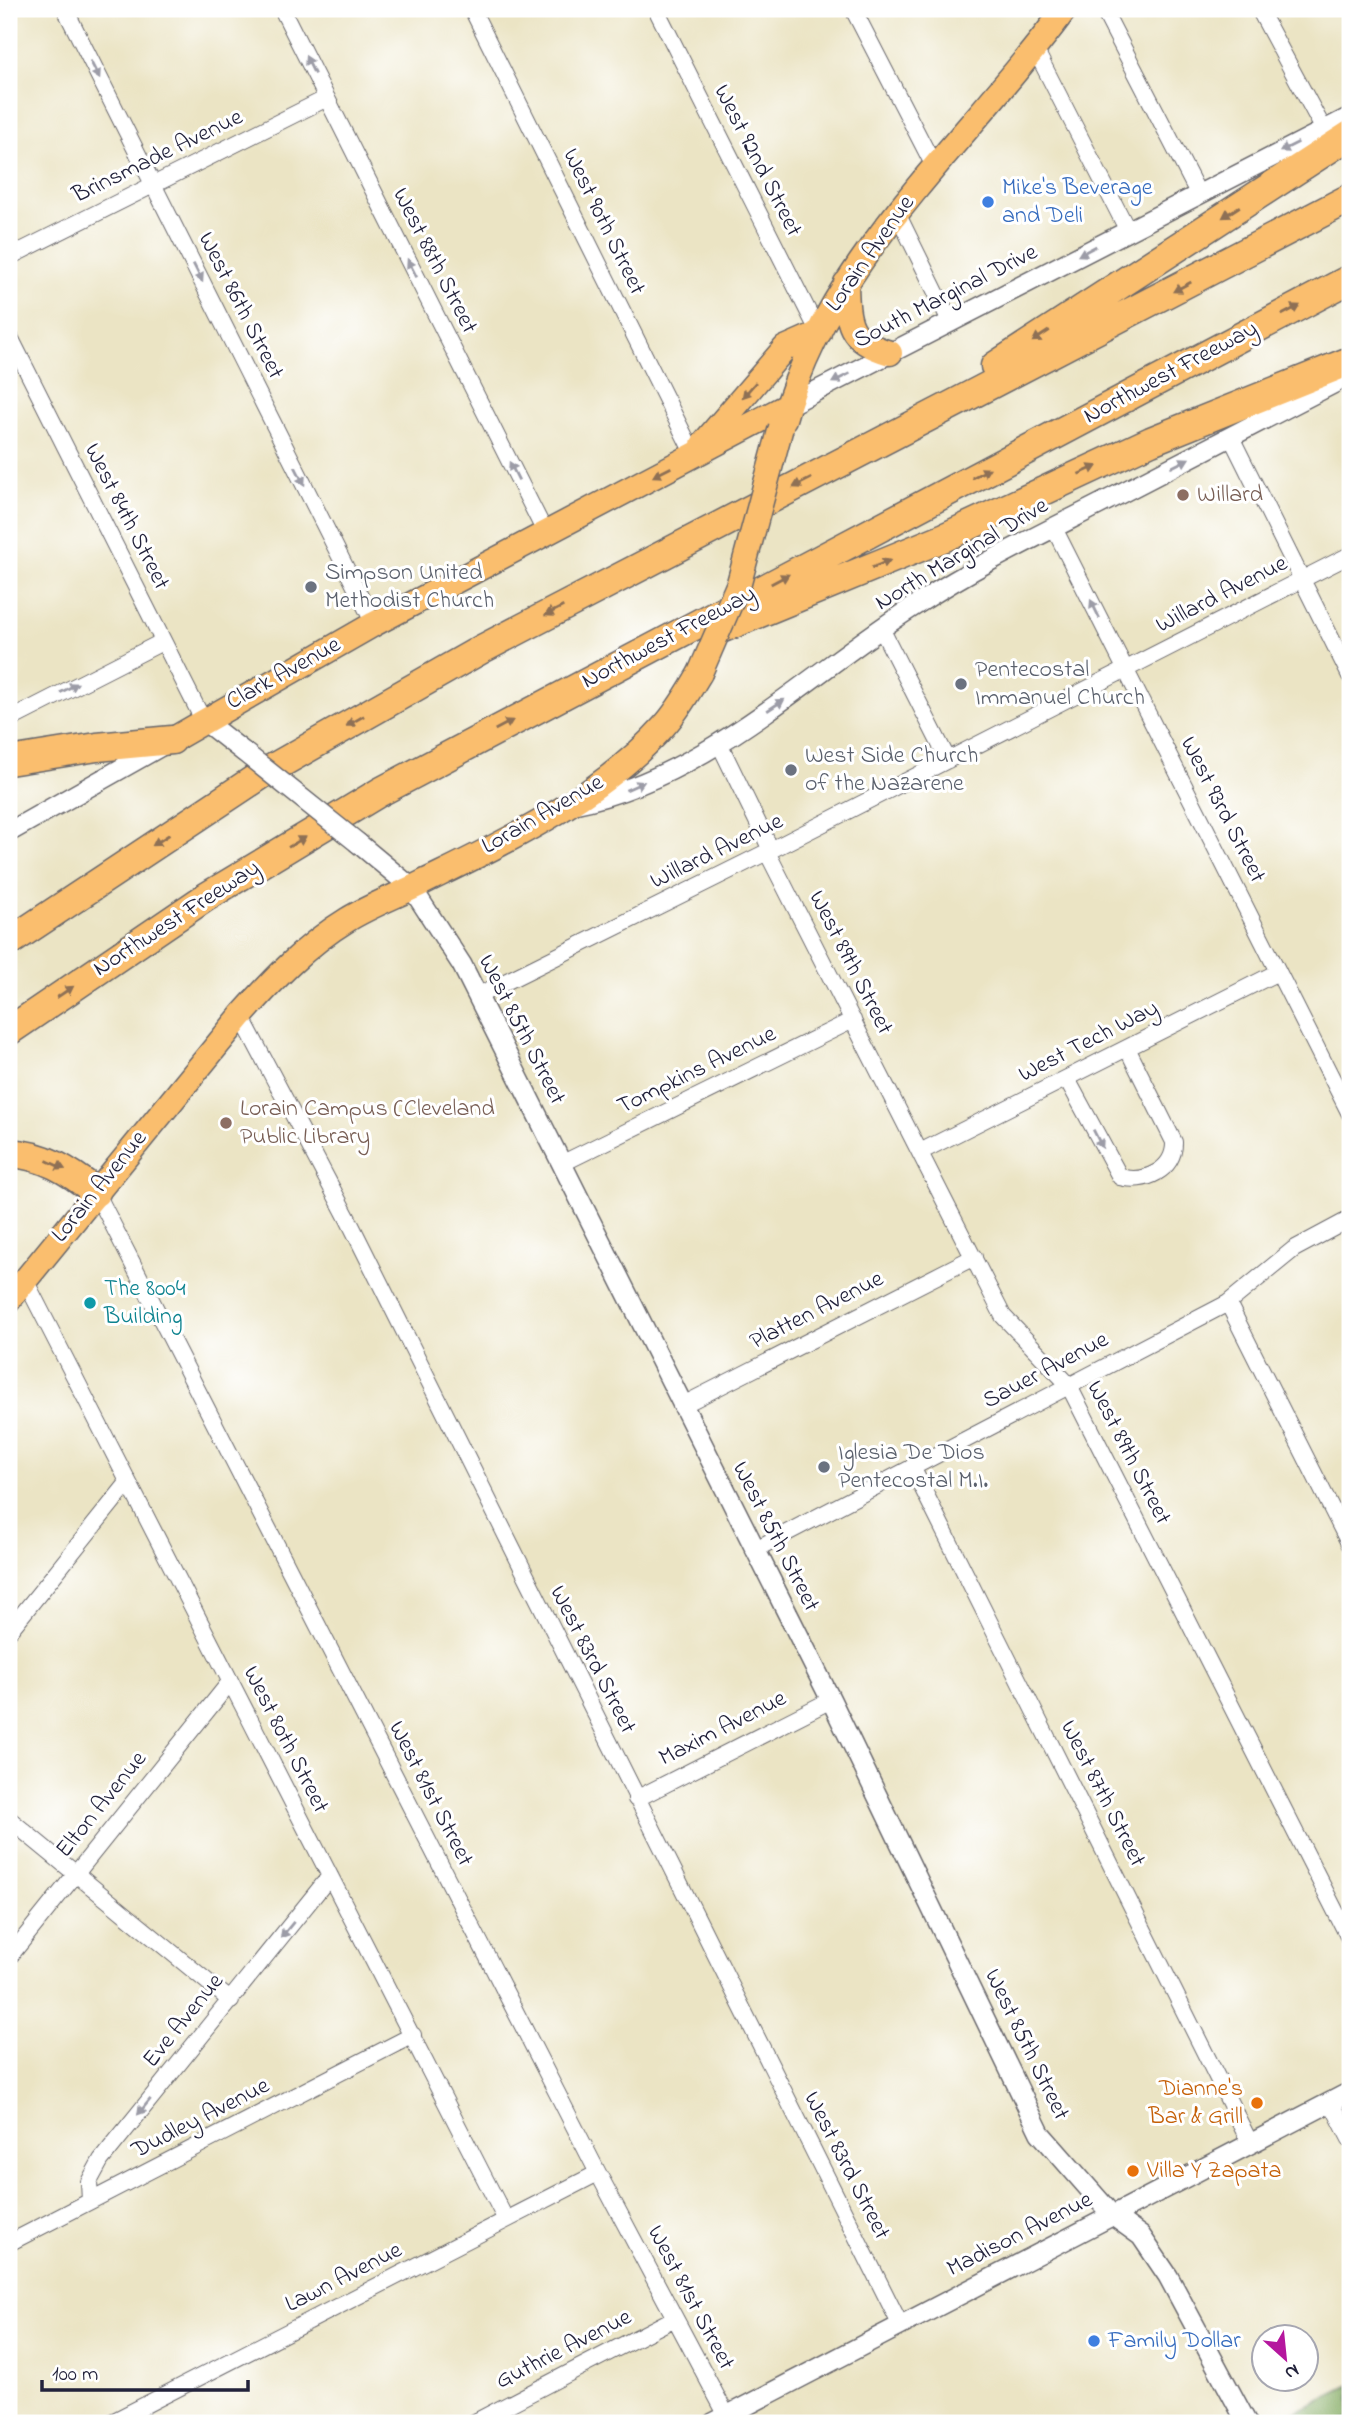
<svg xmlns="http://www.w3.org/2000/svg" width="1359" height="2432" viewBox="0 0 1359 2432" font-family="'Indie Flower',sans-serif">
  <style>
    .forest { fill: #84ab62; stroke: #53664e; stroke-width: 2 }
    .lines { fill: none; stroke-linecap: round; stroke-linejoin: round }
    .minor-casing { stroke: #68666b; stroke-width: 18 }
    .tertiary-casing { stroke: #68666b; stroke-width: 22 }
    .primary-casing { stroke: #68666b; stroke-width: 27 }
    .motorway-casing { stroke: #68666b; stroke-width: 31 }
    .minor { stroke: #fff; stroke-width: 16 }
    .tertiary { stroke: #fff; stroke-width: 19 }
    .primary { stroke: #fabe6e; stroke-width: 24 }
    .motorway { stroke: #fabe6e; stroke-width: 28 }
    .rail { stroke: #22223b; stroke-width: 4.5; stroke-dasharray: 10 5; stroke-linecap: butt }
    .tertiary-bridge-casing { stroke: #68666b; stroke-width: 22; stroke-linecap: butt }
    .primary-bridge-casing { stroke: #68666b; stroke-width: 27; stroke-linecap: butt }
    .tertiary-bridge { stroke: #fff; stroke-width: 19 }
    .primary-bridge { stroke: #fabe6e; stroke-width: 24 }
    .oneway { fill: #9c9ca7 }
    .oneway2 { fill: #8e7054 }
    .shop-dot { fill: #3f7fe0; stroke: #fff; stroke-width: 2.5 }
    .education-dot { fill: #8d6e63; stroke: #fff; stroke-width: 2.5 }
    .worship-dot { fill: #6b7280; stroke: #fff; stroke-width: 2.5 }
    .culture-dot { fill: #0f9aa8; stroke: #fff; stroke-width: 2.5 }
    .food-dot { fill: #e8710a; stroke: #fff; stroke-width: 2.5 }
    .labels { text-anchor: middle; dominant-baseline: central; stroke-width: 6; stroke-linejoin: round; paint-order: stroke }
    .street-label { font-size: 24px; fill: #22223b; stroke: #fff }
    .shop-label { font-size: 24px; fill: #366cbe; stroke: #fff; text-anchor: start }
    .education-label { font-size: 24px; fill: #785e54; stroke: #fff; text-anchor: start }
    .worship-label { font-size: 24px; fill: #5b616d; stroke: #fff; text-anchor: start }
    .culture-label { font-size: 24px; fill: #0d838f; stroke: #fff; text-anchor: start }
    .food-label { font-size: 24px; fill: #c56008; stroke: #fff; text-anchor: end }
  </style>
  <rect width="100%" height="100%" fill="#fff"/>
  <filter id="ink" filterUnits="userSpaceOnUse"><feTurbulence type="fractalNoise" baseFrequency=".0143" numOctaves="2"/><feDisplacementMap in="SourceGraphic" scale="14" xChannelSelector="R" yChannelSelector="G"/><feConvolveMatrix kernelMatrix="1 2 1 2 8 2 1 2 1" color-interpolation-filters="sRGB"/></filter>
  <filter id="wash" filterUnits="userSpaceOnUse"><feTurbulence type="fractalNoise" baseFrequency=".00686" numOctaves="4" result="noise"/><feDisplacementMap in="SourceGraphic" scale="28" xChannelSelector="R" yChannelSelector="G"/><feGaussianBlur stdDeviation="1.57" result="paint"/><feColorMatrix in="noise" values="0 0 0 0 0 0 0 0 0 0 0 0 0 0 0 0 0 1.4 0 .05"/><feComposite in="paint" operator="in"/></filter>
  <g filter="url(#wash)">
    <rect width="100%" height="100%" fill="#ebe4c4"/>
    <path class="forest" d="M1350,2385V2418L1340,2423H1274Z"/>
  </g>
  <g filter="url(#ink)">
    <g class="lines">
      <defs>
        <path id="minor" d="M65,9L374,624
          M282,9L545,532
          M472,9L694,455
          M656,9L819,333
          M853,9L935,168
          M1103,9L1198,193
          M1259,9L1324,130
          M1035,49L1127,229
          M897,213L951,323
          M9,257L327,98
          M9,335L203,720
          M1231,437L1350,676
          M1054,528L1350,1114
          M882,630L948,760
          M9,720L162,642
          M719,743L771,850
          M767,852L1003,1316L1068,1384L1350,1940
          M477,996L767,852L1350,555
          M241,1016L348,1219L900,2324
          M1067,1079L1120,1177C1144,1184 1175,1170 1174,1142L1127,1048
          M920,1152L1278,972
          M561,1164L853,1020
          M96,1192L598,2173L727,2416
          M25,1280L506,2220
          M1228,1303L1350,1545
          M681,1406L974,1257
          M912,1467L1250,2143
          M754,1550L1228,1303L1294,1249L1350,1219
          M9,1631L127,1484
          M636,1799L831,1700
          M9,1819L231,2001
          M9,1957L230,1682
          M1331,2102L1350,2139
          M90,2201L89,2182L101,2160L330,1876
          M9,2243L413,2035
          M110,2423L598,2173
          M473,2423L675,2318"/>
        <path id="tertiary" d="M787,406L1350,117
          M203,720L244,752
          M574,804C707,778 808,673 919,603C980,563 1046,532 1110,499C1190,458 1270,417 1350,375
          M9,832L163,745
          M358,843L412,888L462,965L831,1700L1040,2133L1112,2215L1141,2236L1168,2276L1247,2423
          M713,2423L1350,2092"/>
        <path id="primary" d="M846,283C847,323 848,341 890,353
          M784,419C830,255 968,142 1065,9
          M703,444L785,348L819,333
          M172,740L374,624L787,406
          M9,1300L241,1016C273,980 306,945 347,920C371,905 399,895 424,882C509,840 600,798 664,726C678,711 689,691 700,673"/>
        <path id="motorway" d="M995,366L1350,135
          M716,631L945,537L1151,441L1350,361
          M9,761L97,747L172,740
          M9,942L264,773L482,649L1350,198
          M9,1031L206,897L380,792L1350,279
          M9,1153C44,1155 68,1170 96,1192"/>
      </defs>
      <use href="#minor" class="minor-casing"/>
      <use href="#tertiary" class="tertiary-casing"/>
      <use href="#primary" class="primary-casing"/>
      <use href="#motorway" class="motorway-casing"/>
      <use href="#minor" class="minor"/>
      <use href="#tertiary" class="tertiary"/>
      <use href="#primary" class="primary"/>
      <use href="#motorway" class="motorway"/>
      <path class="rail" d="M1340,2423L1350,2418"/>
      <defs>
        <path id="tertiary-bridge" d="M244,752L358,843"/>
        <path id="primary-bridge" d="M700,673L739,583L781,427"/>
      </defs>
      <use href="#tertiary-bridge" class="tertiary-bridge-casing"/>
      <use href="#primary-bridge" class="primary-bridge-casing"/>
      <use href="#tertiary-bridge" class="tertiary-bridge"/>
      <use href="#primary-bridge" class="primary-bridge"/>
    </g>
    <defs><path id="oneway-solid" d="M-6-.8H1V-3.2L6.5 0L1 3.2V.8H-6Z" transform="scale(1.75)"/></defs>
    <g class="oneway">
      <use href="#oneway-solid" transform="translate(310 65) rotate(-116)"/>
      <use href="#oneway-solid" transform="translate(95 70) rotate(63)"/>
      <use href="#oneway-solid" transform="translate(1289 147) rotate(153)"/>
      <use href="#oneway-solid" transform="translate(1087 251) rotate(152)"/>
      <use href="#oneway-solid" transform="translate(412 268) rotate(-117)"/>
      <use href="#oneway-solid" transform="translate(198 273) rotate(63)"/>
      <use href="#oneway-solid" transform="translate(841 378) rotate(153)"/>
      <use href="#oneway-solid" transform="translate(1180 463) rotate(-27)"/>
      <use href="#oneway-solid" transform="translate(514 471) rotate(-117)"/>
      <use href="#oneway-solid" transform="translate(300 476) rotate(63)"/>
      <use href="#oneway-solid" transform="translate(1095 609) rotate(-116)"/>
      <use href="#oneway-solid" transform="translate(69 688) rotate(-28)"/>
      <use href="#oneway-solid" transform="translate(776 705) rotate(-33)"/>
      <use href="#oneway-solid" transform="translate(635 786) rotate(-24)"/>
      <use href="#oneway-solid" transform="translate(1098 1139) rotate(63)"/>
      <use href="#oneway-solid" transform="translate(287 1930) rotate(129)"/>
      <use href="#oneway-solid" transform="translate(144 2107) rotate(129)"/>
    </g>
    <g class="oneway2">
      <use href="#oneway-solid" transform="translate(1231 212) rotate(147)"/>
      <use href="#oneway-solid" transform="translate(1182 287) rotate(152)"/>
      <use href="#oneway-solid" transform="translate(1291 310) rotate(-28)"/>
      <use href="#oneway-solid" transform="translate(1041 336) rotate(147)"/>
      <use href="#oneway-solid" transform="translate(749 390) rotate(131)"/>
      <use href="#oneway-solid" transform="translate(1088 470) rotate(-24)"/>
      <use href="#oneway-solid" transform="translate(662 472) rotate(153)"/>
      <use href="#oneway-solid" transform="translate(981 473) rotate(-28)"/>
      <use href="#oneway-solid" transform="translate(802 483) rotate(153)"/>
      <use href="#oneway-solid" transform="translate(881 564) rotate(-22)"/>
      <use href="#oneway-solid" transform="translate(780 579) rotate(-28)"/>
      <use href="#oneway-solid" transform="translate(554 611) rotate(153)"/>
      <use href="#oneway-solid" transform="translate(355 721) rotate(150)"/>
      <use href="#oneway-solid" transform="translate(504 725) rotate(-28)"/>
      <use href="#oneway-solid" transform="translate(161 840) rotate(147)"/>
      <use href="#oneway-solid" transform="translate(297 842) rotate(-31)"/>
      <use href="#oneway-solid" transform="translate(65 992) rotate(-34)"/>
      <use href="#oneway-solid" transform="translate(56 1165) rotate(25)"/>
    </g>
  </g>
  <g class="shop-dot">
    <circle cx="988" cy="202" r="7"/>
    <circle cx="1094" cy="2341" r="7"/>
  </g>
  <g class="education-dot">
    <circle cx="1183" cy="495" r="7"/>
    <circle cx="226" cy="1123" r="7"/>
  </g>
  <g class="worship-dot">
    <circle cx="311" cy="587" r="7"/>
    <circle cx="961" cy="684" r="7"/>
    <circle cx="791" cy="770" r="7"/>
    <circle cx="824" cy="1467" r="7"/>
  </g>
  <circle class="culture-dot" cx="90" cy="1303" r="7"/>
  <g class="food-dot">
    <circle cx="1257" cy="2103" r="7"/>
    <circle cx="1133" cy="2171" r="7"/>
  </g>
  <g class="labels">
    <g class="street-label">
      <text transform="translate(158 157) rotate(-26)">Brinsmade Avenue</text>
      <text transform="translate(757 161) rotate(63)">West 92nd Street</text>
      <text transform="translate(603 222) rotate(64)">West 90th Street</text>
      <text transform="translate(871 254) rotate(-55)">Lorain Avenue</text>
      <text transform="translate(434 261) rotate(63)">West 88th Street</text>
      <text transform="translate(946 297) rotate(-27)">South Marginal Drive</text>
      <text transform="translate(240 306) rotate(63)">West 86th Street</text>
      <text transform="translate(1171 373) rotate(-28)">Northwest Freeway</text>
      <text transform="translate(126 517) rotate(63)">West 84th Street</text>
      <text transform="translate(962 555) rotate(-31)">North Marginal Drive</text>
      <text transform="translate(1222 595) rotate(-27)">Willard Avenue</text>
      <text transform="translate(669 638) rotate(-28)">Northwest Freeway</text>
      <text transform="translate(284 674) rotate(-29)">Clark Avenue</text>
      <text transform="translate(1222 810) rotate(63)">West 93rd Street</text>
      <text transform="translate(543 815) rotate(-30)">Lorain Avenue</text>
      <text transform="translate(717 852) rotate(-26)">Willard Avenue</text>
      <text transform="translate(177 919) rotate(-33)">Northwest Freeway</text>
      <text transform="translate(850 963) rotate(63)">West 89th Street</text>
      <text transform="translate(521 1030) rotate(63)">West 85th Street</text>
      <text transform="translate(1089 1042) rotate(-27)">West Tech Way</text>
      <text transform="translate(697 1071) rotate(-26)">Tompkins Avenue</text>
      <text transform="translate(100 1187) rotate(-51)">Lorain Avenue</text>
      <text transform="translate(817 1311) rotate(-27)">Platten Avenue</text>
      <text transform="translate(1046 1371) rotate(-28)">Sauer Avenue</text>
      <text transform="translate(1128 1453) rotate(63)">West 89th Street</text>
      <text transform="translate(775 1537) rotate(63)">West 85th Street</text>
      <text transform="translate(592 1660) rotate(63)">West 83rd Street</text>
      <text transform="translate(723 1729) rotate(-27)">Maxim Avenue</text>
      <text transform="translate(285 1740) rotate(63)">West 80th Street</text>
      <text transform="translate(430 1794) rotate(63)">West 81st Street</text>
      <text transform="translate(1102 1794) rotate(63)">West 87th Street</text>
      <text transform="translate(102 1805) rotate(-51)">Elton Avenue</text>
      <text transform="translate(184 2021) rotate(-51)">Eve Avenue</text>
      <text transform="translate(1026 2045) rotate(64)">West 85th Street</text>
      <text transform="translate(201 2119) rotate(-27)">Dudley Avenue</text>
      <text transform="translate(846 2166) rotate(63)">West 83rd Street</text>
      <text transform="translate(1020 2235) rotate(-27)">Madison Avenue</text>
      <text transform="translate(344 2278) rotate(-27)">Lawn Avenue</text>
      <text transform="translate(690 2298) rotate(62)">West 81st Street</text>
      <text transform="translate(564 2350) rotate(-27)">Guthrie Avenue</text>
    </g>
    <g class="shop-label">
      <text x="1002" y="188">Mike's Beverage<tspan x="1002" dy="28">and Deli</tspan></text>
      <text x="1108" y="2341">Family Dollar</text>
    </g>
    <g class="education-label">
      <text x="1197" y="495">Willard</text>
      <text x="240" y="1109">Lorain Campus (Cleveland<tspan x="240" dy="28">Public Library</tspan></text>
    </g>
    <g class="worship-label">
      <text x="325" y="573">Simpson United<tspan x="325" dy="28">Methodist Church</tspan></text>
      <text x="975" y="670">Pentecostal<tspan x="975" dy="28">Immanuel Church</tspan></text>
      <text x="805" y="756">West Side Church<tspan x="805" dy="28">of the Nazarene</tspan></text>
      <text x="838" y="1453">Iglesia De Dios<tspan x="838" dy="28">Pentecostal M.I.</tspan></text>
    </g>
    <g class="culture-label">
      <text x="104" y="1289">The 8004<tspan x="104" dy="28">Building</tspan></text>
    </g>
    <g class="food-label">
      <text x="1243" y="2089">Dianne's<tspan x="1243" dy="28">Bar &amp; Grill</tspan></text>
      <text x="1147" y="2171" text-anchor="start">Villa Y Zapata</text>
    </g>
  </g>
  <rect width="1359" height="2432" fill="none" stroke="#fff" stroke-width="35"/>
  <g transform="translate(1285 2358) rotate(153)"><circle r="33" fill="#ffffff" stroke="#a7a7b1" stroke-width="2"/>
  <path d="M0-5L12 26L0 18L-12 26Z" fill="#b5179e"/>
  <text y="-10" font-size="19" font-weight="bold" text-anchor="middle" fill="#22223b">N</text>
  </g>
  <path d="M42 2380v10h206v-10" fill="none" stroke="#22223b" stroke-width="3.5"/>
  <text x="52" y="2380" font-size="21" fill="#22223b" stroke="#ffffff" stroke-width="5" paint-order="stroke">100 m</text>
</svg>
